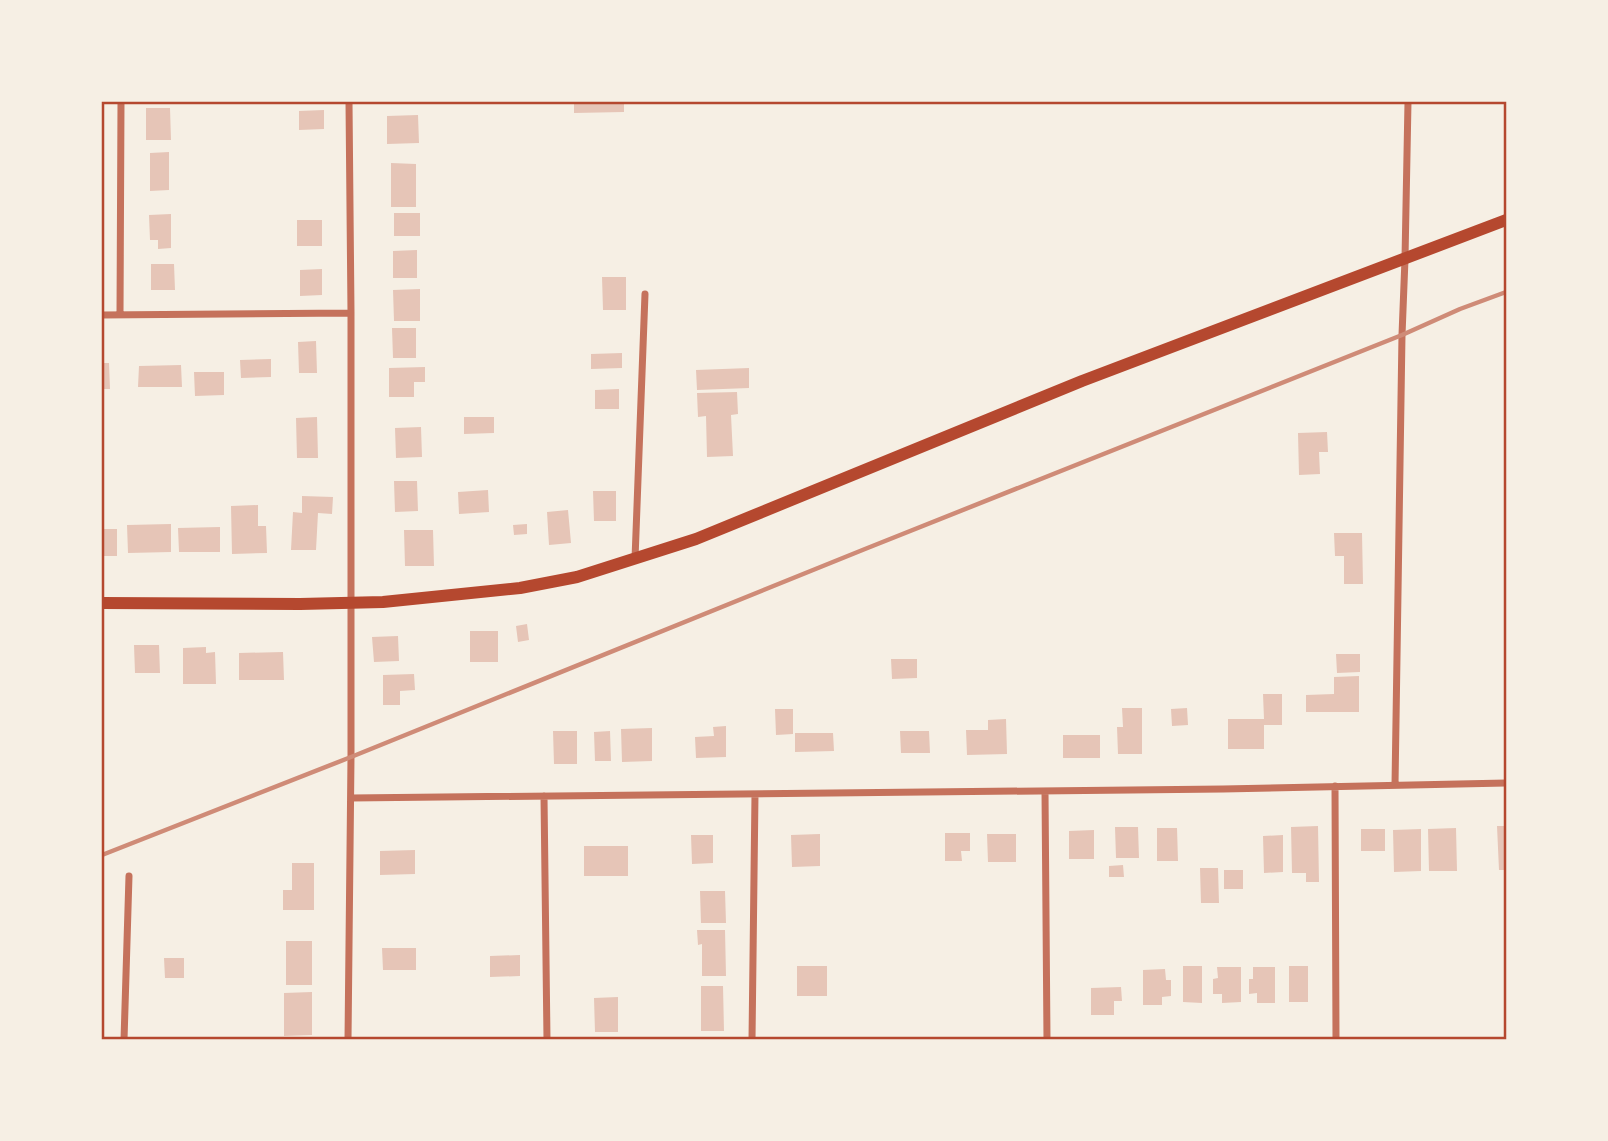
<svg xmlns="http://www.w3.org/2000/svg" width="1608" height="1141" viewBox="0 0 1608 1141" font-family="'Nunito Sans',sans-serif">
  <style>
    .building { fill: #e6c5b7 }
    .lines { fill: none; stroke-linecap: round; stroke-linejoin: round }
    .minor { stroke: #c5725c; stroke-width: 7 }
    .primary { stroke: #b5482f; stroke-width: 12 }
    .rail { stroke: #cf8b77; stroke-width: 4.5 }
    .neatline { fill: none; stroke: #b5482f; stroke-width: 2.5 }
  </style>
  <rect width="100%" height="100%" fill="#f6efe4"/>
  <path class="building" d="M574,102H624V112L574,113Z
    M146,108H170L171,140H146Z
    M324,110V129L299,130V111Z
    M418,115L419,143L387,144V116Z
    M169,152V190L150,191V153Z
    M391,163L416,164V207H391Z
    M394,213H420V236H394Z
    M171,214V248L158,249V240H150L149,215Z
    M297,220H322V246H297Z
    M417,250V278H393V251Z
    M151,264H174L175,290H151Z
    M322,269V295L300,296V270Z
    M602,277H626V310H603Z
    M420,289V321H394L393,290Z
    M392,328H416V358H393Z
    M316,341L317,373H299L298,342Z
    M622,353V368L591,369V354Z
    M271,359V377L241,378L240,360Z
    M102,363H109L110,389H102Z
    M181,365L182,387H138L139,366Z
    M425,367V382H414V397H389V368Z
    M749,368V388L697,390L696,370Z
    M194,372H224V395L195,396Z
    M619,389V409H595V390Z
    M737,392L738,414L731,415L733,456L707,457L706,416L698,417L697,393Z
    M317,417L318,458H297L296,418Z
    M464,417H494V433L464,434Z
    M421,427L422,457L396,458L395,428Z
    M1327,432L1328,452H1319L1320,474L1299,475L1298,433Z
    M394,481H417L418,511L395,512Z
    M488,490L489,512L459,514L458,492Z
    M593,491H616V521H594Z
    M302,496L333,497L332,514L318,513L316,550H291L293,512L302,513Z
    M258,505V526H266L267,553L232,554L231,506Z
    M568,510L571,543L549,545L547,512Z
    M171,524V552L128,553L127,525Z
    M527,524V534L514,535L513,525Z
    M220,527V552H179L178,528Z
    M102,529H117V556H102Z
    M404,530H433L434,566H405Z
    M1334,533H1362L1363,584H1344V556H1335Z
    M527,624L529,640L518,642L516,626Z
    M470,631H498V662H470Z
    M398,636L399,661L374,662L372,637Z
    M134,645H159L160,673H135Z
    M206,647V653L215,652L216,684H183V648Z
    M283,652L284,680H239V653Z
    M1336,654H1360V672L1337,673Z
    M891,659H917V678L892,679Z
    M414,674L415,690L400,691V705H383V675Z
    M1359,676V712H1306V695L1334,694V677Z
    M1263,694H1282V725H1264V749H1228V719H1264Z
    M1122,708H1142V754H1118L1117,727H1123Z
    M1187,708L1188,725L1172,726L1171,709Z
    M775,709H793V734L776,735Z
    M1006,719L1007,754L967,755L966,730H988V720Z
    M726,726V757L696,758L695,737L714,736L713,727Z
    M652,728V761L622,762L621,729Z
    M553,731H577V764H554Z
    M610,731L611,761H595L594,732Z
    M900,731H929L930,753H901Z
    M795,733H833L834,751L795,752Z
    M1063,735H1100V758H1063Z
    M1318,826L1319,882H1306V873H1292L1291,827Z
    M1497,826H1506V870H1499Z
    M1115,827H1138L1139,858H1116Z
    M1157,828H1177L1178,861H1157Z
    M1456,828L1457,871H1429L1428,829Z
    M1361,829H1385V851H1361Z
    M1421,829V871L1394,872L1393,830Z
    M1094,830V859H1069V831Z
    M945,833H970V851H961L962,861H945Z
    M820,834V866L792,867L791,835Z
    M987,834H1016V862H988Z
    M691,835H713V863L692,864Z
    M1283,835V872L1264,873L1263,836Z
    M584,846H628V876H584Z
    M415,850V874L380,875V851Z
    M292,863H314V910H283V890H292Z
    M1123,865L1124,877H1109V866Z
    M1200,868H1218L1219,903H1201Z
    M1224,870H1243V889H1224Z
    M700,891H725L726,923H701Z
    M697,930H725L726,976H702V944L698,945Z
    M286,941H312V985H286Z
    M382,948H416V970H383Z
    M520,955V976L490,977V956Z
    M164,958H184V978H165Z
    M797,966H827V996H797Z
    M1183,966H1202V1003L1183,1002Z
    M1289,966H1308V1002H1289Z
    M1217,967H1241V1002L1222,1003V994H1213V979L1218,978Z
    M1253,967H1275V1003H1257V993L1249,994V979H1253Z
    M1165,969L1166,980H1171V996L1162,997V1005H1143V970Z
    M701,986H723L724,1031H701Z
    M1121,987L1122,1001H1114V1015H1091V988Z
    M312,992V1035L284,1036V993Z
    M618,997V1032H595L594,998Z"/>
  <g class="lines">
    <path class="minor" d="M102,315L351,313
      M120,315L121,102
      M635,559L645,294
      M1395,785L1402,335L1405,259L1408,102
      M1335,786L1336,1040
      M1045,791L1047,1040
      M544,796L547,1040
      M351,798L1223,789L1506,783
      M124,1040L129,876
      M348,1040L351,757V313L349,102
      M752,1040L755,794"/>
    <path class="primary" d="M102,603L300,604L383,602L520,588L577,577L696,539L1082,381L1506,220"/>
    <path class="rail" d="M102,855L351,757L865,549L1402,335L1460,309L1506,292"/>
  </g>
  <rect width="1608" height="1141" fill="none" stroke="#f6efe4" stroke-width="206"/>
  <rect x="103" y="103" width="1402" height="935" class="neatline"/>
</svg>
